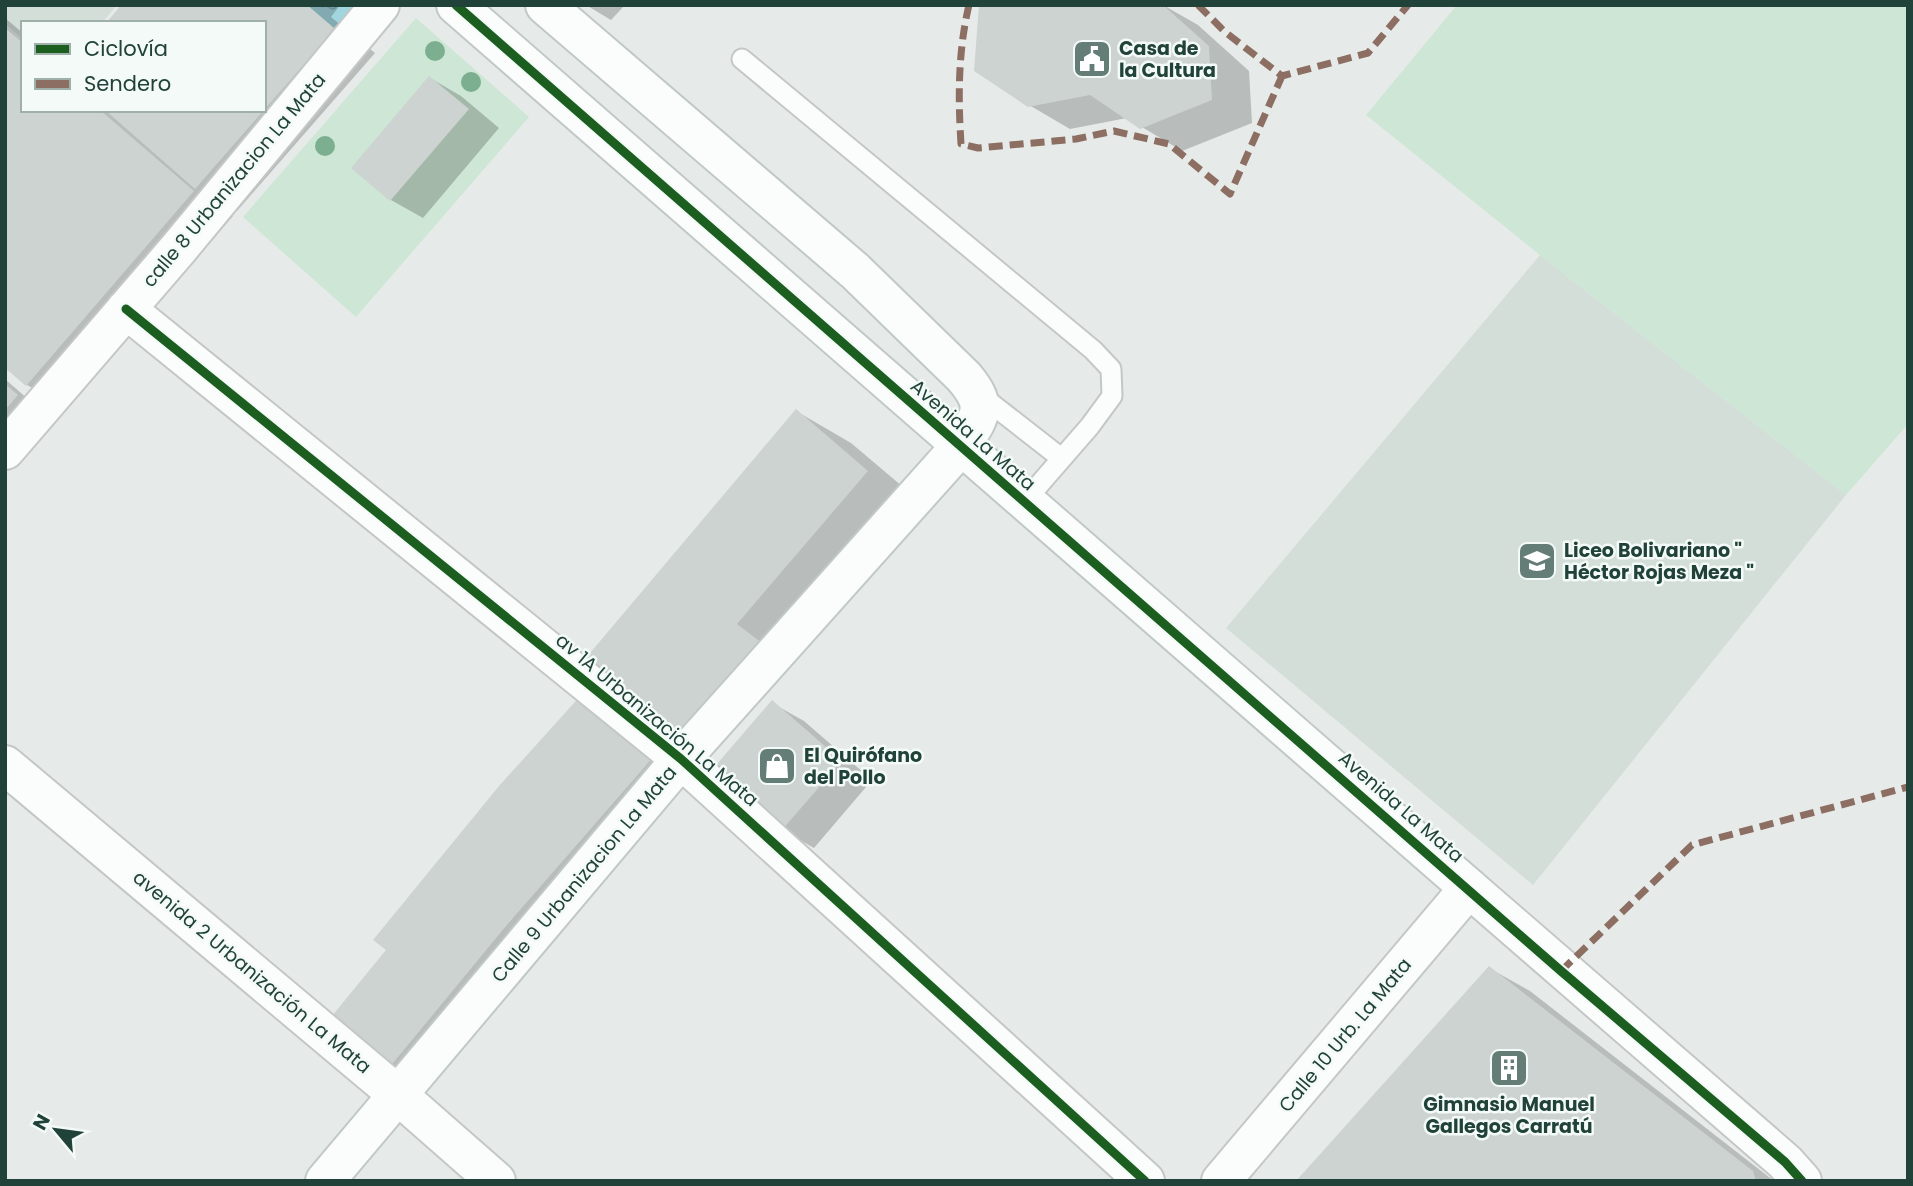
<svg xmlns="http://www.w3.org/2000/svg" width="1913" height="1186" viewBox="0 0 1913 1186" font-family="Poppins,sans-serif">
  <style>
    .built { fill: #d3ded9 }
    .green { fill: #cee6d5 }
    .water { fill: url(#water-ripples) }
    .shadow { fill: #0003 }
    .building { fill: #ccd3d0 }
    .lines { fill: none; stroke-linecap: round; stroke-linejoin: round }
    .lane-casing { stroke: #c3c8c6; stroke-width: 23 }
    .street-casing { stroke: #c3c8c6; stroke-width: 42 }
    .secondary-casing { stroke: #c1c9c6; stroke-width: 42 }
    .lane { stroke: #fbfcfc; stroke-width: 19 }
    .street { stroke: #fbfcfc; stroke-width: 38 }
    .secondary { stroke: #fbfcfc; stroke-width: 38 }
    .quiet { stroke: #8d6e63; stroke-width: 7; stroke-dasharray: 14 7; stroke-linecap: butt }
    .cycleway-casing { stroke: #f4faf7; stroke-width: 13 }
    .cycleway { stroke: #1b5e20; stroke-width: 9 }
    .tree { fill: #7caf90 }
    .labels { text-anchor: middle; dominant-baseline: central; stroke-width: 5; stroke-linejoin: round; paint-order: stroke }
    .poi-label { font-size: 19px; font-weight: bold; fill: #204239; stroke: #f4faf7; text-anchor: start }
    .street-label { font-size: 19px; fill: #204239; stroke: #f4faf7 }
  </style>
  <defs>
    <pattern id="water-ripples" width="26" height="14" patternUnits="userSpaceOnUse" patternTransform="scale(1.75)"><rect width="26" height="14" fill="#a2d6de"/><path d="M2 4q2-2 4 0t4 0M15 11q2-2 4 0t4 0" fill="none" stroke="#84afb5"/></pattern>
  </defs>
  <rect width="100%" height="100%" fill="#e6ebe9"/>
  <path class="built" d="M5,5H117L102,23H23V39L5,24Z
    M1540,255L1846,495L1533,885L1226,628Z"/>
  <path class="green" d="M1457,5H1908V424L1846,495L1540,255L1366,115Z
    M416,18L529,117L356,317L243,217Z"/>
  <path class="water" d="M307,5H354L335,29Z"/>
  <path class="shadow" d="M123,5H340L331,17L375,53L237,211L220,201L219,203L233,216L68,408L27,385L5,366V18L23,33V110H264V23Z
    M586,5H625L611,20Z
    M981,5H1163L1198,25L1249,71L1252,123L1182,151L1127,118L1070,129L1029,105Z
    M430,78L461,96L499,128L423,218L391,200L354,168Z
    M5,379L38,408L5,446Z
    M796,411L851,443L922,503L684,737Z
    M584,694L676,767L412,1079L390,1067L389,950Z
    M772,703L804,721L872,780L814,848L782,830Z
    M1489,968L1530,991L1774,1181H1298Z"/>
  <path class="building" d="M121,5H307L335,29L264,110V23H106Z
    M979,5H1163L1209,46L1212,100L1140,129L1090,95L1028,107L974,71Z
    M5,28L23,43V110H100L194,191L26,386L5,368Z
    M429,76L469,109L390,201L351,168Z
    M105,110H264L195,189Z
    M5,384L18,395L5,410Z
    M796,409L868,471L737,624L762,643L683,738L585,659Z
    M584,692L656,754L506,926L389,1068L327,1022L386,950L373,940L499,786Z
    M772,700L842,761L781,831L711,771Z
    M1489,966L1753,1171L1756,1181H1296Z"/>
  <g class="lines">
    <defs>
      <path id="lane" d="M742,59L1093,350L1111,369L1112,396L1090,426L1024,502
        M979,394L1061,458"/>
      <path id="street" d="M126,309L681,759L1145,1181
        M5,450L179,248L380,5
        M5,765L398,1095L496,1181
        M1221,1181L1469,888L1785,1162L1802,1181"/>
      <path id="secondary" d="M456,5L1469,888
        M325,1181L681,759L960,447C980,416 990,408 964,377L855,271L545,5"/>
    </defs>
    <use href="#lane" class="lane-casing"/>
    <use href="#street" class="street-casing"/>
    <use href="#secondary" class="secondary-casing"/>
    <use href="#lane" class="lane"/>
    <use href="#street" class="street"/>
    <use href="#secondary" class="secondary"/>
    <path class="quiet" d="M969,5C958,51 958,97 961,144L978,148L1076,139L1114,131L1169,144L1230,194L1282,76
      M1198,5L1225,32L1282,76L1368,53L1408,5
      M1561,971L1692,845L1908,787"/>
    <defs>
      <path id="cycleway" d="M456,5L1561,971L1785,1162L1802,1181
        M126,309L681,759L1145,1181"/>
    </defs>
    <use href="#cycleway" class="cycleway-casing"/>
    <use href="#cycleway" class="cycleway"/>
  </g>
  <g class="tree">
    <circle cx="435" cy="51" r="10"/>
    <circle cx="471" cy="82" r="10"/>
    <circle cx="325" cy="146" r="10"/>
  </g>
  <defs>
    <symbol id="civic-square" viewBox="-11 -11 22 22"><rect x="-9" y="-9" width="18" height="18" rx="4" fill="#657d77" stroke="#f4faf7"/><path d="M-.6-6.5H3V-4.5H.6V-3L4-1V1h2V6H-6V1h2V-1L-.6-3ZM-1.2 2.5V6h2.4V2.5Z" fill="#fff"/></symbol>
    <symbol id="school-square" viewBox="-11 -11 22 22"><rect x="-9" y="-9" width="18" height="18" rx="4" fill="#657d77" stroke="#f4faf7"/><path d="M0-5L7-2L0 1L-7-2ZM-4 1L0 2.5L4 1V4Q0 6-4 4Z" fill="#fff"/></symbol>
    <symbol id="shop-square" viewBox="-11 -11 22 22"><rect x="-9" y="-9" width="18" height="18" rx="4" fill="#657d77" stroke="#f4faf7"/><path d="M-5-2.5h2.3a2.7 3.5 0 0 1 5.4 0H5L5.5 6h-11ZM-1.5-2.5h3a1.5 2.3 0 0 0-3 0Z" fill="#fff"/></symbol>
    <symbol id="building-square" viewBox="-11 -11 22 22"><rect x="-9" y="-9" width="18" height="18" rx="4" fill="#657d77" stroke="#f4faf7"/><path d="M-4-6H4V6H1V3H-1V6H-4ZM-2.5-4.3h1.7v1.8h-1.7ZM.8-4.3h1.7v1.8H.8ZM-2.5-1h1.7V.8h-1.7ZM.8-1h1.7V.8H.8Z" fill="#fff"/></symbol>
  </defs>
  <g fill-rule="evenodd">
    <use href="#civic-square" x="1070" y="37" width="44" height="44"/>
    <use href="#school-square" x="1515" y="539" width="44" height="44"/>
    <use href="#shop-square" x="755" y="744" width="44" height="44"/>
    <use href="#building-square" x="1487" y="1046" width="44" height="44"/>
  </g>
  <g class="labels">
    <g class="poi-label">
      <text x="1119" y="48">Casa de<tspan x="1119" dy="22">la Cultura</tspan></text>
      <text x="1564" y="550">Liceo Bolivariano "<tspan x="1564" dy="22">Héctor Rojas Meza "</tspan></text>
      <text x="804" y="755">El Quirófano<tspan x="804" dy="22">del Pollo</tspan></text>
      <text x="1509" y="1104" text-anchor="middle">Gimnasio Manuel<tspan x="1509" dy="22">Gallegos Carratú</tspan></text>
    </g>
    <g class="street-label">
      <text transform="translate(234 180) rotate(-50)">calle 8 Urbanizacion La Mata</text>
      <text transform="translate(973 435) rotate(41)">Avenida La Mata</text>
      <text transform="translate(657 720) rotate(40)">av 1A Urbanización La Mata</text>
      <text transform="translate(1401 807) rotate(41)">Avenida La Mata</text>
      <text transform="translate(584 874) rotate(-50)">Calle 9 Urbanizacion La Mata</text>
      <text transform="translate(252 972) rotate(40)">avenida 2 Urbanización La Mata</text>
      <text transform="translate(1345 1035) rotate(-50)">Calle 10 Urb. La Mata</text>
    </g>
  </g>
  <rect width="1913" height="1186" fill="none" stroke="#204239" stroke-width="14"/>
  <rect x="21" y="21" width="245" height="91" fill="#f4faf7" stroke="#9fb0ab" stroke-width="2"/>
  <rect x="35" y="44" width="35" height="10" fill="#1b5e20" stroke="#9fb0ab" stroke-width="2"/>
  <text x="84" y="56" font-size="21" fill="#204239">Ciclovía</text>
  <rect x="35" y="79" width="35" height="10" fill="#8d6e63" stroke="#9fb0ab" stroke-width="2"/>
  <text x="84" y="91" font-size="21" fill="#204239">Sendero</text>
  <g transform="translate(56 1130) rotate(299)" stroke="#f4faf7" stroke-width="5" paint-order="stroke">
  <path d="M0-5L12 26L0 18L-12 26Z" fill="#204239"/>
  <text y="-10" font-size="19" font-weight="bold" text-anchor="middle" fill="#204239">N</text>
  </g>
</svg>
